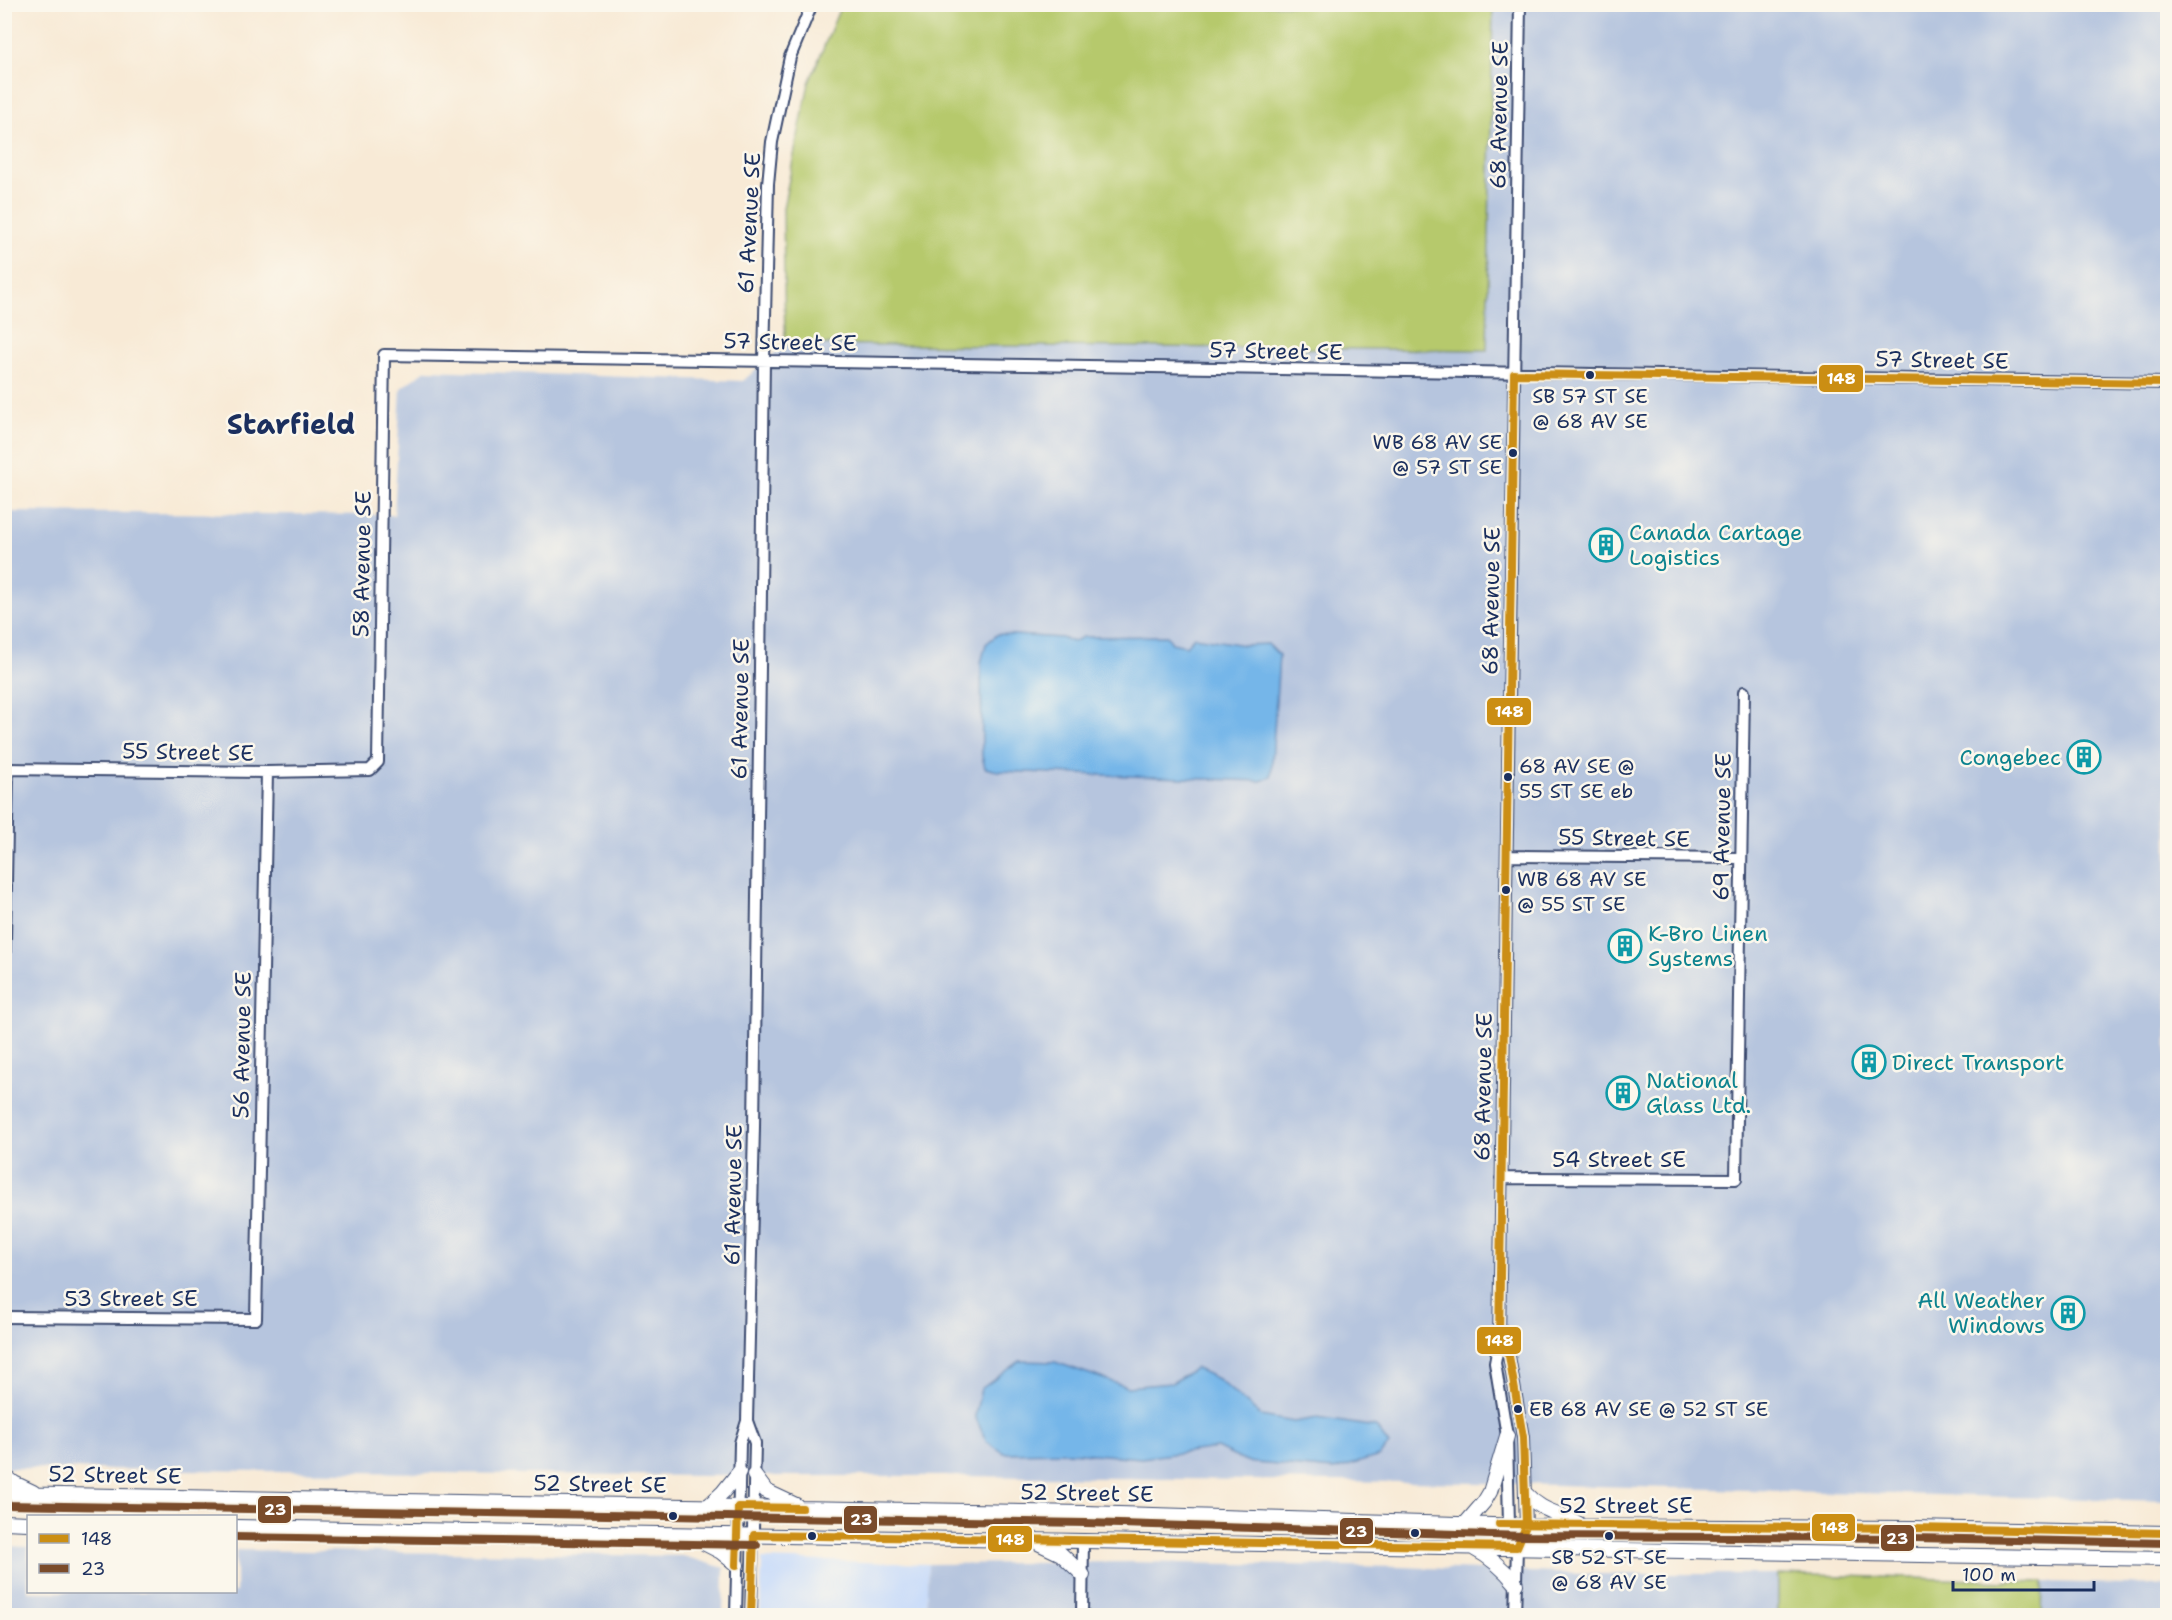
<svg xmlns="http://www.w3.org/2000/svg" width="2172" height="1620" viewBox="0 0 2172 1620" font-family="'Shantell Sans',sans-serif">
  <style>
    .built { fill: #c9dcf9 }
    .industrial { fill: #b6c5de }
    .green { fill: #b6c96c; stroke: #687c65; stroke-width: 1.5 }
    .water { fill: #74b6e9; stroke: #4872a4; stroke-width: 1.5 }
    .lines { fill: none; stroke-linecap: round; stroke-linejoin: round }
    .minor-casing { stroke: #3c4b70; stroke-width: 14 }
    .major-casing { stroke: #3c4b70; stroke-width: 16 }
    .minor { stroke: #fff; stroke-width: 10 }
    .major { stroke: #fff; stroke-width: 14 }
    .bus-1-casing { stroke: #fbf7ec; stroke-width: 12 }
    .bus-2-casing { stroke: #fbf7ec; stroke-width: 12 }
    .bus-1 { stroke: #cb8e13; stroke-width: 8 }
    .bus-2 { stroke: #7a4b2a; stroke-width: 8 }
    .bus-dot { fill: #1b2f5e; stroke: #fbf7ec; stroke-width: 2 }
    .labels { text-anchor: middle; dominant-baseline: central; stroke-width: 5; stroke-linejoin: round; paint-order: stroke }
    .bus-label { font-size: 20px; fill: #1b2f5e; stroke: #fbf7ec; text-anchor: start }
    .street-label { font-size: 22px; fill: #1b2f5e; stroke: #fbf7ec }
    .culture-label { font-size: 22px; fill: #0d838f; stroke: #fbf7ec; text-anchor: start }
    .district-label { font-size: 28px; font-weight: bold; fill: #1b2f5e; stroke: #fbf7ec }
    .line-badge { stroke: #fbf7ec; stroke-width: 2 }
    .badge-label { font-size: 16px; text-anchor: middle; font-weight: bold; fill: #fff }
  </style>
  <rect width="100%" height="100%" fill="#fbf7ec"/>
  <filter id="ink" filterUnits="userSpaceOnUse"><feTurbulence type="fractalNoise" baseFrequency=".0167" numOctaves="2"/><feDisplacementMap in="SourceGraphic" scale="12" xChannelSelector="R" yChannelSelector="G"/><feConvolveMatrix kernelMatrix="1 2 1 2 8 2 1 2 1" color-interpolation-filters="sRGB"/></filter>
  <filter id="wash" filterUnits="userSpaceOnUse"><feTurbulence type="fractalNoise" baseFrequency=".008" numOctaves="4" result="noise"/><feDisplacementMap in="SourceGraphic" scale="24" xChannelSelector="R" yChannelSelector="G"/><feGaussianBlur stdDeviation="1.35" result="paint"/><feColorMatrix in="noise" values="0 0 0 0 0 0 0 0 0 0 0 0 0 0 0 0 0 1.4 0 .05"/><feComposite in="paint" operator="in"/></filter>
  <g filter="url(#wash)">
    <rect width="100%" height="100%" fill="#f8ead6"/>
    <path class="built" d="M762,1559L928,1564L926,1615H760Z"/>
    <path class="industrial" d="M1493,5H2167V1501L1476,1483L954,1476H706L5,1468V512L394,515L401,388L426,370L743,381L785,344L1487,350Z
      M5,1546L28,1547V1592H236V1550L683,1556L724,1568L723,1615H5Z
      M1130,1562L1401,1567L1583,1574H1778V1616H926L928,1564Z
      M2043,1582L2167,1585V1615L2042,1616Z"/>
    <path class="green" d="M841,5H1493L1487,350L785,344L783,208L809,83Z
      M1778,1574L2043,1582L2042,1615H1778Z"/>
    <path class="water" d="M998,634L1062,638L1073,642L1083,637L1167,636L1172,643L1186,646L1194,637L1244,645L1268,644L1279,655L1271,777L1261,781L998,771L985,768L982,756L981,663L986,644Z
      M1020,1361L1055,1362L1127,1387L1172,1383L1195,1368L1218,1379L1261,1416L1294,1422L1317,1418L1376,1427L1389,1445L1379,1456L1334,1470L1246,1462L1217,1448L1141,1458L1069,1452L1004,1453L986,1441L975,1416L981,1389Z"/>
  </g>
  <g filter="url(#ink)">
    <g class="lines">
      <defs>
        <path id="minor" d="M4,769L267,772L370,770L378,762L384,355L2168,383
          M1507,856L1741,858
          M4,997L8,769
          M1501,1178L1736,1179L1744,692
          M4,1317L256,1319L267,772
          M1499,1341L1509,1356L1523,1437L1526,1526L1517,1547L1515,1616
          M747,1421L755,1443L751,1616
          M1517,1547L1509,1525L1507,1436L1495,1363L1499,1341L1520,4
          M736,1616L740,1443L747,1421L754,1127L764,361L768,184L772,142L790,57L812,4
          M1082,1616L1083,1540"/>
        <path id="major" d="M4,1475L14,1483L33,1492
          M754,1475L766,1491L796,1505
          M4,1494L1086,1513L1526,1526L1913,1528L2168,1533
          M1526,1494C1542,1512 1559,1512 1579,1524
          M707,1507L723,1492L739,1472
          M4,1522L28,1523
          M1465,1524L1484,1502L1490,1492L1507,1436
          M236,1527L2168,1559
          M690,1536L721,1552L737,1565
          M1038,1543L1061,1554L1083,1575
          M1473,1548C1490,1557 1504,1569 1516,1584"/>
      </defs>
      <use href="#minor" class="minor-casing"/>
      <use href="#major" class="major-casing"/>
      <use href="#minor" class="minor"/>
      <use href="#major" class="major"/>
      <defs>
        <path id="bus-1" d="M1514,374L2168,383
          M1499,1524L1913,1528L2168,1533
          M736,1565L738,1507L802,1508
          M751,1616L754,1535L1517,1547L1526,1526L1523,1437L1509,1356L1499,1341L1514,374"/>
        <path id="bus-2" d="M4,1505L1086,1523L1526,1536L1913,1538L2168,1543
          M236,1537L757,1545"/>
      </defs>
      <use href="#bus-1" class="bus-1-casing"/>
      <use href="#bus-2" class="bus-2-casing"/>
      <use href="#bus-1" class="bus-1"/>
      <use href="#bus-2" class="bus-2"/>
    </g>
  </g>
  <defs>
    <symbol id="building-ring" viewBox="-11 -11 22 22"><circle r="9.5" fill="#fbf7ec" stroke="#0f9aa8" stroke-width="1.5"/><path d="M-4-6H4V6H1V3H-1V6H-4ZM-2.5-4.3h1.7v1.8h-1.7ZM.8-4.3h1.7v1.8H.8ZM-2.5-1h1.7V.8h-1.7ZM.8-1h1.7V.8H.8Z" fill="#0f9aa8"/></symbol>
  </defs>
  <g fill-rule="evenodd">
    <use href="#building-ring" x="1587" y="526" width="38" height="38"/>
    <use href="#building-ring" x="2065" y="738" width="38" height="38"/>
    <use href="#building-ring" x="1606" y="927" width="38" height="38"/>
    <use href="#building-ring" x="1850" y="1043" width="38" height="38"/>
    <use href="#building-ring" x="1604" y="1074" width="38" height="38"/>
    <use href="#building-ring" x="2049" y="1294" width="38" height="38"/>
  </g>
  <g class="bus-dot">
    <circle cx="1590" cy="375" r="5"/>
    <circle cx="1513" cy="453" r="5"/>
    <circle cx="1508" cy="777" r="5"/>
    <circle cx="1506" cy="890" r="5"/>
    <circle cx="1518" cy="1409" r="5"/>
    <circle cx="673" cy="1516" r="5"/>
    <circle cx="1415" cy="1533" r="5"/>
    <circle cx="812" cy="1536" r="5"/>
    <circle cx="1609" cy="1536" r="5"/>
  </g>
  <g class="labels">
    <g class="bus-label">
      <text x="1590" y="396" text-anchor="middle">SB 57 ST SE<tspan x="1590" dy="25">@ 68 AV SE</tspan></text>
      <text x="1502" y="442" text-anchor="end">WB 68 AV SE<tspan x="1502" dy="25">@ 57 ST SE</tspan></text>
      <text x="1519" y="766">68 AV SE @<tspan x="1519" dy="25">55 ST SE eb</tspan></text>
      <text x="1517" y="879">WB 68 AV SE<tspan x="1517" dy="25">@ 55 ST SE</tspan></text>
      <text x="1529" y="1409">EB 68 AV SE @ 52 ST SE</text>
      <text x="1609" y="1557" text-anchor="middle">SB 52 ST SE<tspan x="1609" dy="25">@ 68 AV SE</tspan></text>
    </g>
    <g class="street-label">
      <text transform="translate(1499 115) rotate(-89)">68 Avenue SE</text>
      <text transform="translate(749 223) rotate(-87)">61 Avenue SE</text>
      <text transform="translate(790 342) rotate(1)">57 Street SE</text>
      <text transform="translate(1276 351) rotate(1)">57 Street SE</text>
      <text transform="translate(1942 360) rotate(1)">57 Street SE</text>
      <text transform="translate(362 564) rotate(-89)">58 Avenue SE</text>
      <text transform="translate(1491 601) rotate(-89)">68 Avenue SE</text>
      <text transform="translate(740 709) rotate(-89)">61 Avenue SE</text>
      <text transform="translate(188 752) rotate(1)">55 Street SE</text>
      <text transform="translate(1722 827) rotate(-89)">69 Avenue SE</text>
      <text transform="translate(1624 838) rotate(1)">55 Street SE</text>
      <text transform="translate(242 1045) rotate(-89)">56 Avenue SE</text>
      <text transform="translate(1483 1087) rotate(-89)">68 Avenue SE</text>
      <text x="1619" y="1159">54 Street SE</text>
      <text transform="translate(733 1195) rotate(-89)">61 Avenue SE</text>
      <text x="131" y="1298">53 Street SE</text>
      <text transform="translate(115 1475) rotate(1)">52 Street SE</text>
      <text transform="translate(600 1484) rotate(1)">52 Street SE</text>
      <text transform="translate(1087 1493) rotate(1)">52 Street SE</text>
      <text x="1626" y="1505">52 Street SE</text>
    </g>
    <g class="culture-label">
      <text x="1629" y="532">Canada Cartage<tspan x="1629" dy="25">Logistics</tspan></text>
      <text x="2061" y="757" text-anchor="end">Congebec</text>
      <text x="1648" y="933">K-Bro Linen<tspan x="1648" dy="25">Systems</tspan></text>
      <text x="1892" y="1062">Direct Transport</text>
      <text x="1646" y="1080">National<tspan x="1646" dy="25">Glass Ltd.</tspan></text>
      <text x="2045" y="1300" text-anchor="end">All Weather<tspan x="2045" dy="25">Windows</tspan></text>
    </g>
    <g class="district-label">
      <text x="291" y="424">Starfield</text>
    </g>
  </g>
  <g class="line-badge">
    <rect x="1818" y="364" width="46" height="29" rx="6" fill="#cb8e13"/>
    <rect x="1486" y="697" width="46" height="29" rx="6" fill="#cb8e13"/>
    <rect x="1476" y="1326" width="46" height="29" rx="6" fill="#cb8e13"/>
    <rect x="257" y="1495" width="35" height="29" rx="6" fill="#7a4b2a"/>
    <rect x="843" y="1505" width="35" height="29" rx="6" fill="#7a4b2a"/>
    <rect x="1811" y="1513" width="45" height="29" rx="6" fill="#cb8e13"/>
    <rect x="1339" y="1517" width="35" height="28" rx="6" fill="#7a4b2a"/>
    <rect x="1880" y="1524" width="35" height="28" rx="6" fill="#7a4b2a"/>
    <rect x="987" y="1525" width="46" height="28" rx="6" fill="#cb8e13"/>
  </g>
  <g class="badge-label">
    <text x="1841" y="384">148</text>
    <text x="1509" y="717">148</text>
    <text x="1499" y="1346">148</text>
    <text x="275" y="1515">23</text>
    <text x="861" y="1525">23</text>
    <text x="1834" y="1533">148</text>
    <text x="1356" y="1537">23</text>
    <text x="1897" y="1544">23</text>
    <text x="1010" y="1545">148</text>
  </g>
  <rect width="2172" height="1620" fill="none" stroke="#fbf7ec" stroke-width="24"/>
  <rect x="27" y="1515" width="210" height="78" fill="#fbf7ec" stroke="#a1a7b3" stroke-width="1.5"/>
  <rect x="39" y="1534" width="30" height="9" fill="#cb8e13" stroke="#a1a7b3" stroke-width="1.5"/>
  <text x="81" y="1545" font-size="18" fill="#1b2f5e">148</text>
  <rect x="39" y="1564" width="30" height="9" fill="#7a4b2a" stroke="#a1a7b3" stroke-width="1.5"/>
  <text x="81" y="1575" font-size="18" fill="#1b2f5e">23</text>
  <path d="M1953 1581v9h141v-9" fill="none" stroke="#1b2f5e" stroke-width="3"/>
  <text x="1962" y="1581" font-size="18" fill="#1b2f5e" stroke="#fbf7ec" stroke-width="4.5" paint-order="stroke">100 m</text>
</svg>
